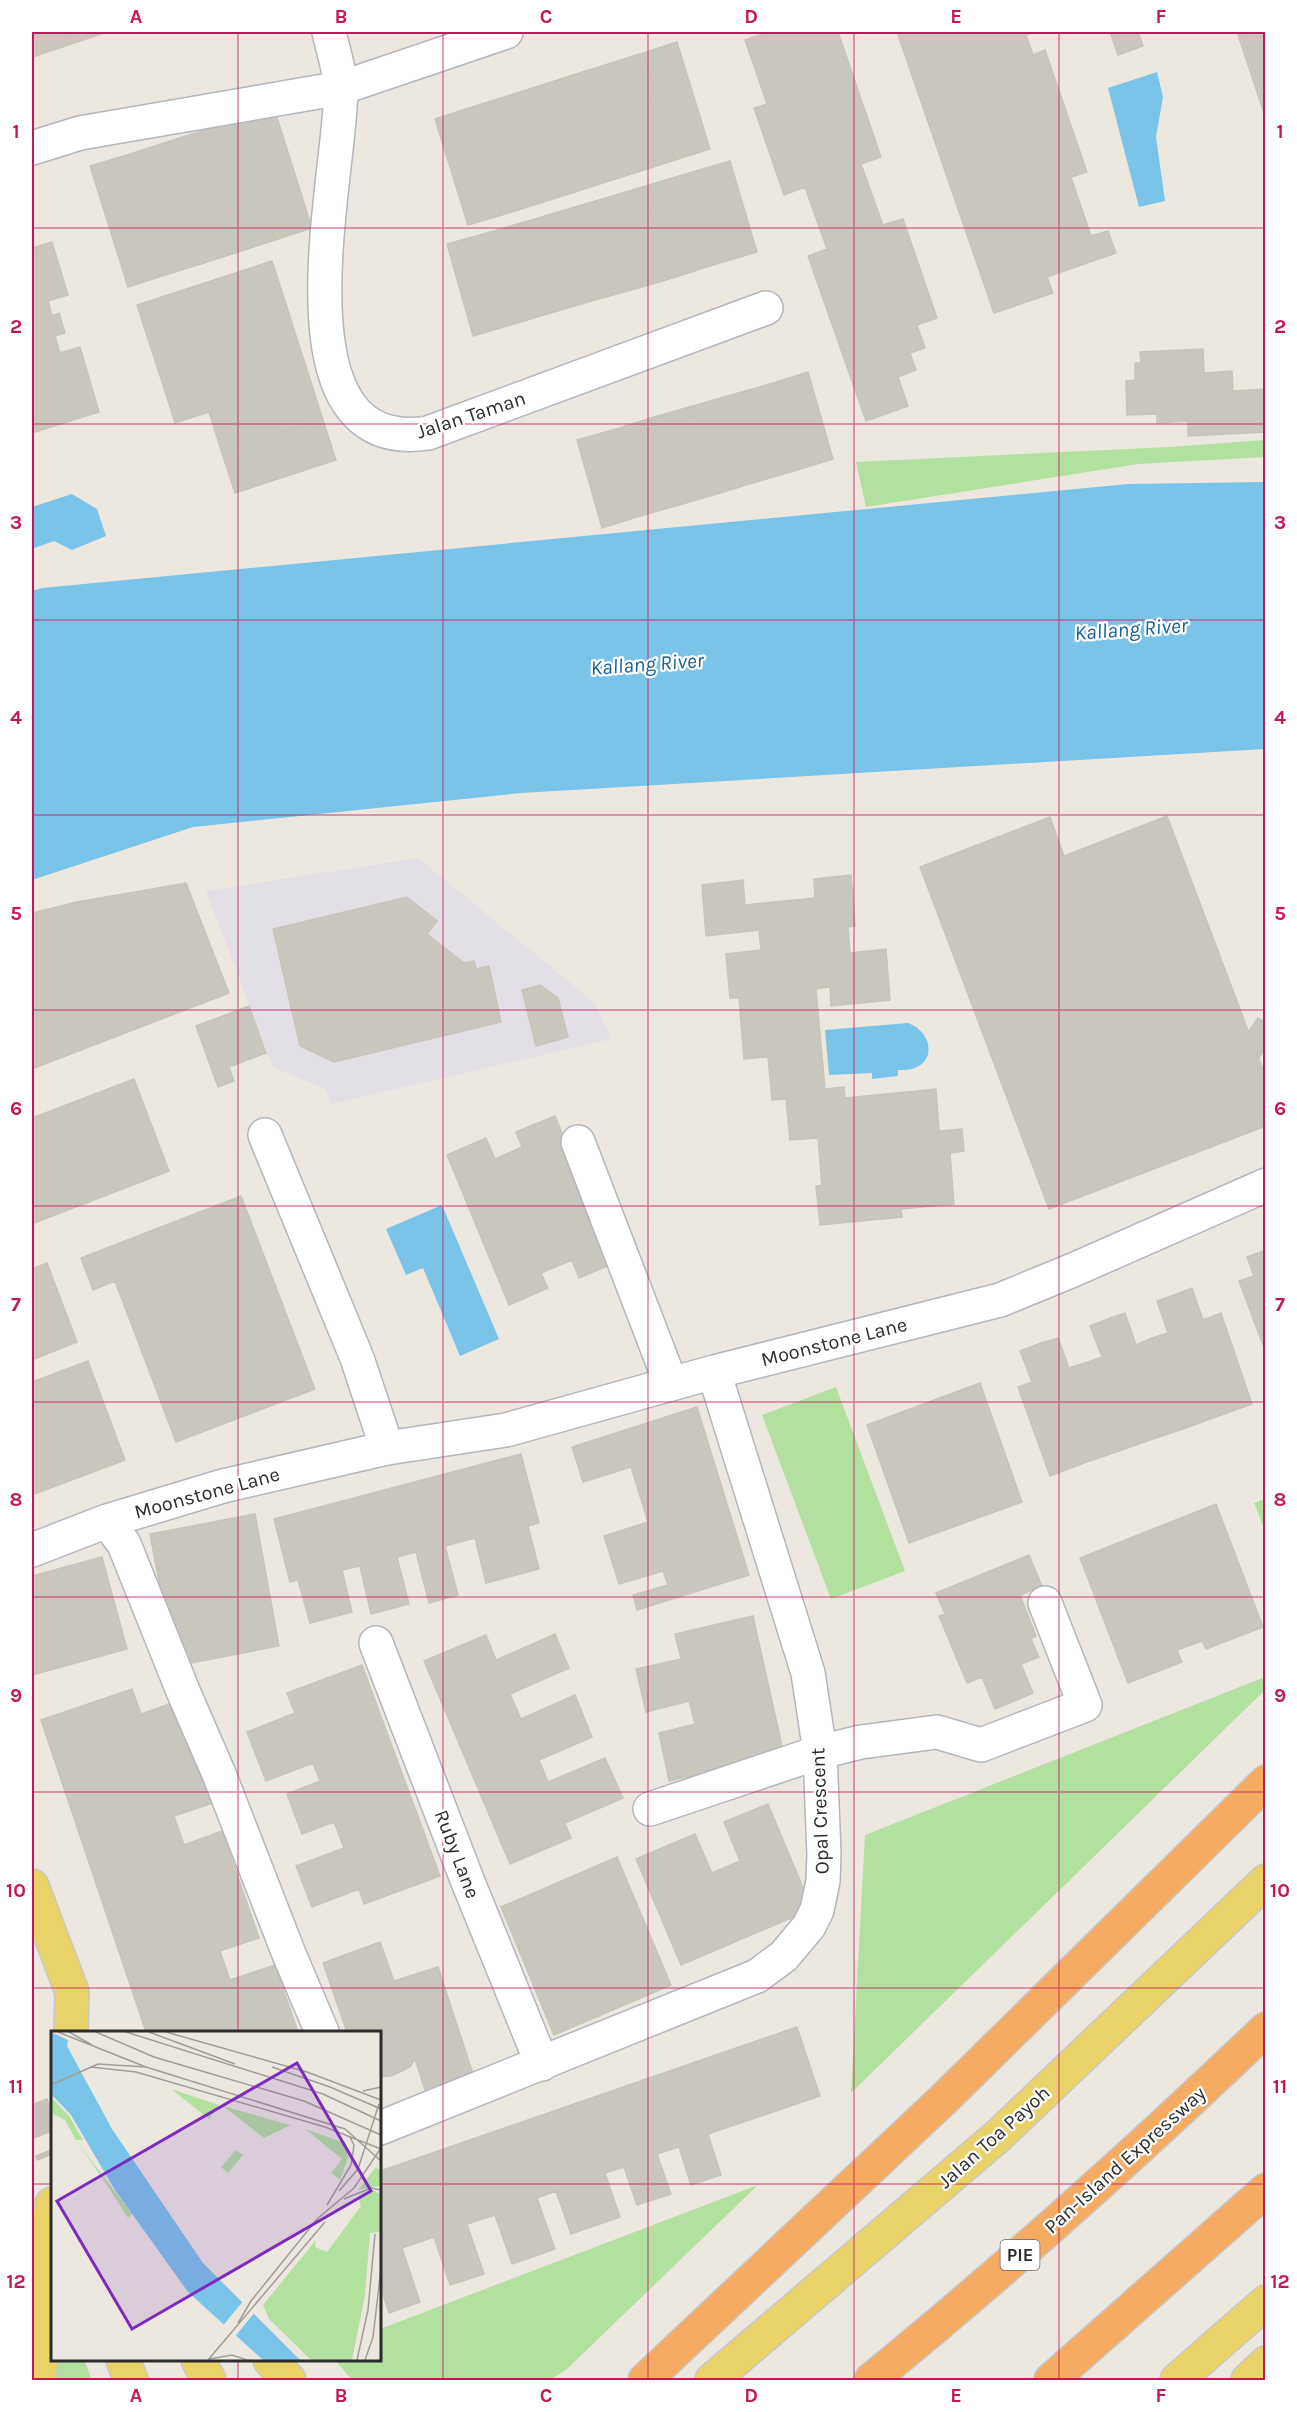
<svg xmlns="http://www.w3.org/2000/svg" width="1297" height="2412" viewBox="0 0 1297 2412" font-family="Karla,sans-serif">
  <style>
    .industrial { fill: #e2dfe6 }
    .green { fill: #b2e09f }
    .water { fill: #79c4e8 }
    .building { fill: #c9c6be; stroke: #c8c4b9; stroke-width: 1.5 }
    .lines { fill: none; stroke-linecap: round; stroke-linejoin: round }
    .major-tunnel { stroke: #c6c2bb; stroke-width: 33; stroke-dasharray: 33 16; stroke-linecap: butt }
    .minor-casing { stroke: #b3b5bf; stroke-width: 36 }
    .major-casing { stroke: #c8c8c8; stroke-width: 36 }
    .highway-casing { stroke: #c8c8c8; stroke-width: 36 }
    .minor { stroke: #fff; stroke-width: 33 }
    .major { stroke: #e9d268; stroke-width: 33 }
    .highway { stroke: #f5ab62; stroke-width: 33 }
    .grid { fill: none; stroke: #c2185b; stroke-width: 1.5; stroke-opacity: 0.55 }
    .labels { text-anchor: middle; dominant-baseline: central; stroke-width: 4.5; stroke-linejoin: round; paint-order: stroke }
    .shield { fill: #fff; stroke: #6b6b6b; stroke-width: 1.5 }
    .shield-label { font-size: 18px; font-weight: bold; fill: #2c2c2c }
    .street-label { font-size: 20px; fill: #2c2c2c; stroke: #fff }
    .water-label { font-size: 21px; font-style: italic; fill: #166296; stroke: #fff }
    .inset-road { fill: none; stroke: #a09d97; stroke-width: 1.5 }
    .view { fill: #7b2cbf; fill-opacity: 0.15; stroke: #7b2cbf; stroke-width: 3 }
    .inset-edge { fill: none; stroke: #2c2c2c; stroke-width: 3 }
    .neatline { fill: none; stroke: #c2185b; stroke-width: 2 }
    .grid-label { font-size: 20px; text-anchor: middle; font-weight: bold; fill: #c2185b }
  </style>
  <rect width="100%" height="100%" fill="#ede8df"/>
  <path class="industrial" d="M418,858L595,1003L611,1039L331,1104L325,1089L273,1067L206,891Z"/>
  <path class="green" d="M1265,440V457L1138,464L866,507L856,462L1169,447Z
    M836,1387L905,1571L831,1599L762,1415Z
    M1265,1499V1530L1254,1503Z
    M1265,1677V1690L851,2093L865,1835Z
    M758,2185L567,2369L550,2380H352L335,2360H380V2329Z
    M58,2360H84L92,2380H53Z"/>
  <path class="water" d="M1157,72L1163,97L1156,137L1165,201L1139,207L1108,88Z
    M1265,482V749L521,793L193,827L32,880V591L42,588L1128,484Z
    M72,494L97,509L106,536L72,550L54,541L32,549V507Z
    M908,1023C931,1031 938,1061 912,1069C908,1070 902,1070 898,1070V1076L872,1079V1073L829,1075L825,1030Z
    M442,1205L499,1339L460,1356L423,1268L406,1275L386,1229Z"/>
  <path class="building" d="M32,32H67L71,44L33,57Z
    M67,32H107L71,44Z
    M768,32H838L881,157L861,164L883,225L903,219L937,318L917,325L925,348L910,353L916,370L898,377L908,406L866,421L808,256L827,249L805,187L784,195L754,108L767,104L745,40Z
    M897,32H1035L1026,35L1033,55L1045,50L1087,172L1071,177L1091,236L1108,231L1116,253L1047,277L1053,293L994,313Z
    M1110,32H1138L1143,46L1118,55Z
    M1237,32H1266V119Z
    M677,42L710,149L675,160L643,53Z
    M643,53L675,160L641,171L608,64Z
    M608,64L641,171L606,182L573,75Z
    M573,75L606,182L572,193L539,86Z
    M539,86L572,193L537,204L504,97Z
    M504,97L537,204L502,215L469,108Z
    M274,108L312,228L275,240L237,119Z
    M469,108L502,215L468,225L435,119Z
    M237,119L275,240L238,252L201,131Z
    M201,131L238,252L201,264L164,143Z
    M164,143L201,264L165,275L127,155Z
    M127,155L165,275L128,287L90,166Z
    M730,161L757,252L716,264L689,173Z
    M689,173L716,264L676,277L649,185Z
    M649,185L676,277L635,289L609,197Z
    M609,197L635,289L595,300L568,209Z
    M568,209L595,300L554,312L528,221Z
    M528,221L554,312L514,324L487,233Z
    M487,233L514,324L473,336L447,244Z
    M52,242L68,295L48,301L52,316L59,313L65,333L55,336L60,353L80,347L99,412L32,433V248Z
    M272,261L285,301L150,345L137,305Z
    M285,301L298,342L163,385L150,345Z
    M298,342L310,379L175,423L163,385Z
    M1203,349L1204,373L1232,371L1233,391L1266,389V432L1188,436V421L1157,423V414L1127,415L1126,381L1135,380V363H1141L1140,352Z
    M808,372L833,459L794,471L770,384Z
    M310,379L323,420L222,453L209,412Z
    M770,384L794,471L756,482L731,395Z
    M731,395L756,482L717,494L693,406Z
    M693,406L717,494L679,505L654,417Z
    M654,417L679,505L640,516L616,429Z
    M323,420L336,460L235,493L222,453Z
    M616,429L640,516L602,528L577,440Z
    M1167,816L1266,1078V1126L1049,1209L920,867L1050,817L1064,856Z
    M851,875L855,926L848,927L850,953L886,949L890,1000L831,1006L830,987L816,989L825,1089L844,1087L845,1098L936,1089L939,1131L962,1129L964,1151L950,1153L954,1204L901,1209L902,1217L820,1225L816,1186L822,1185L818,1138L790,1140L786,1099L772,1100L768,1057L744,1059L739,998H730L726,954L761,950L759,930L706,936L702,885L743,880L745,905L815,898L814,879Z
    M186,883L229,993L32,1069V913L77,902Z
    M407,897L437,921L427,934L464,963L474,961L476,969L489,966L501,1022L334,1062L300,1046L273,929Z
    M540,985L558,998L568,1037L536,1046L522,990Z
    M249,1006L266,1053L229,1067L234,1081L218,1087L196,1026Z
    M1258,1018L1266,1023V1047L1258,1059L1248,1032Z
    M134,1079L169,1171L32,1224V1118Z
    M555,1116L615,1263L579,1278L572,1260L541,1273L548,1288L509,1305L447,1155L486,1138L495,1159L522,1147L516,1132Z
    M241,1196L315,1389L176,1442L115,1281L93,1290L81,1258Z
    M1266,1250V1353L1239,1281L1254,1276L1247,1257Z
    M47,1263L77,1342L32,1360V1269Z
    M1192,1288L1203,1320L1221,1313L1252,1404L1216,1417L1174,1295Z
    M1174,1295L1216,1417L1183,1429L1152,1338L1168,1333L1157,1301Z
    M1125,1313L1136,1345L1152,1338L1183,1429L1150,1440L1108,1319Z
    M1108,1319L1150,1440L1119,1451L1088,1362L1102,1357L1090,1326Z
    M1058,1338L1069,1368L1088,1362L1119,1451L1084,1463L1041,1343Z
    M1041,1343L1084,1463L1050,1476L1018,1387L1032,1382L1020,1351Z
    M88,1361L125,1460L32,1495V1382Z
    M980,1383L1022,1502L909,1543L867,1425Z
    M697,1407L749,1575L637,1610L633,1595L668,1585L663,1571L619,1584L604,1536L648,1522L631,1467L583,1482L572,1447Z
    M521,1454L539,1523L528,1526L539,1569L486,1583L475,1538L445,1546L458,1595L429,1603L416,1552L397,1557L409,1604L371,1614L360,1566L342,1570L352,1612L310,1623L298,1580L290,1582L274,1519Z
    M1216,1504L1263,1627L1206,1649L1202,1641L1177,1650L1182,1662L1128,1683L1080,1558Z
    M255,1514L279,1646L175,1666L150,1534Z
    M1029,1555L1042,1586L1020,1595L1036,1636L1031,1639L1039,1657L1021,1664L1033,1693L995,1709L982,1677L967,1683L939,1616L945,1614L936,1593Z
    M102,1557L127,1649L32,1675V1576Z
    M753,1616L784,1755L669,1781L659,1733L695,1724L689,1701L646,1712L636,1669L681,1659L675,1634Z
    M555,1634L569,1668L510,1694L521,1719L575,1695L592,1737L539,1760L548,1782L605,1758L623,1798L565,1823L571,1838L510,1864L424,1661L486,1635L496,1660Z
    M362,1665L440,1876L364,1904L359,1889L312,1907L296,1866L344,1848L334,1822L302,1834L287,1794L320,1781L313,1763L266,1781L247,1732L295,1713L287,1693Z
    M132,1689L141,1714L181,1700L216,1802L174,1816L184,1845L222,1831L259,1938L220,1951L230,1980L275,1965L298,2032H146L41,1720Z
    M768,1804L812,1909L681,1965L636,1859L695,1834L712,1873L740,1861L724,1822Z
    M617,1857L671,1985L554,2035L501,1907Z
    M380,1942L394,1981L438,1967L476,2083L428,2099L415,2059L410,2067L402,2071L391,2076L380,2077V2032H347L323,1963Z
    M797,2027L820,2096L708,2134L721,2175L691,2185L679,2147L657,2154L671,2194L637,2205L624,2167L605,2173L620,2217L571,2234L556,2191L537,2198L555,2249L512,2264L495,2215L467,2224L484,2274L450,2285L434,2237L402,2248L420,2302L389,2313L380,2286V2171Z"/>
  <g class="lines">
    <path class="major-tunnel" d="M32,2104L52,2155"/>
    <defs>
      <path id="minor" d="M329,32C333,50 340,71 341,89C341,174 269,457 428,433L766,308
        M32,148L80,133L341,88L506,32
        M265,1135L357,1358L387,1448
        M578,1142L671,1384
        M107,1521L124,1544L183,1691L219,1774L289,1954L322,2032
        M32,1550L107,1521L223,1486L387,1448L506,1430L714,1372L1000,1300L1073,1270L1266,1185
        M376,1643L468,1882L542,2064
        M650,1809L820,1752L861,1742L937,1732L981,1745L1085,1705L1045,1603
        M380,2128L757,1976L784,1956L809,1926L817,1910L823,1881L824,1854L820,1752L808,1673L714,1372"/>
      <path id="major" d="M32,1886L72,1992L71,2032
        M123,2360L131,2380
        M198,2360L209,2380
        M270,2360L289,2380
        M38,2380L43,2349L46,2242L52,2204
        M712,2380L998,2136L1266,1881
        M1177,2380L1266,2302
        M1248,2380L1266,2363"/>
      <path id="highway" d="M645,2380L945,2098L1266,1782
        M871,2380C1007,2269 1138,2151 1266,2029
        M1051,2380L1266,2190"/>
    </defs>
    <use href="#minor" class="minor-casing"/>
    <use href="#major" class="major-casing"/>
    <use href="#highway" class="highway-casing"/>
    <use href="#minor" class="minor"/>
    <use href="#major" class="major"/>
    <use href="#highway" class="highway"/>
  </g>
  <path class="grid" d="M238,32V2032M443,32V2380M648,32V2380M854,32V2380M1059,32V2380M32,228H1266M32,424H1266M32,620H1266M32,815H1266M32,1010H1266M32,1206H1266M32,1402H1266M32,1597H1266M32,1792H1266M32,1988H1266M32,2184H52M380,2184H1266M238,2360V2380"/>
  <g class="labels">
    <rect class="shield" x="1000.5" y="2240" width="39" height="30" rx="4.5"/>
    <g class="shield-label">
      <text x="1020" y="2255">PIE</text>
    </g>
    <g class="street-label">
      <text transform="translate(471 415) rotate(-18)">Jalan Taman</text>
      <text transform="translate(834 1342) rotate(-14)">Moonstone Lane</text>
      <text transform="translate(207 1493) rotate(-15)">Moonstone Lane</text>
      <text transform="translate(820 1811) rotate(-92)">Opal Crescent</text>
      <text transform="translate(457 1854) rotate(69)">Ruby Lane</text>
      <text transform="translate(994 2137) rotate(-42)">Jalan Toa Payoh</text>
      <text transform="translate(1125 2160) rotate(-42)">Pan-Island Expressway</text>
    </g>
    <g class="water-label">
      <text transform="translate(1131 629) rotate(-4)">Kallang River</text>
      <text transform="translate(647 664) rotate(-4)">Kallang River</text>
    </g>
  </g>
  <g transform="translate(51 2031)">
    <rect width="330" height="330" fill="#ede8df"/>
    <path d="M120,58L168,74L158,88ZM0,66L18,85L32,109H25L14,89L0,82ZM172,75L239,94H240L213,107ZM254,98L294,112L297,127L289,149L280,142L291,128ZM27,112L81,183L77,187L58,157ZM185,119L192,124L177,142L170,136ZM325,136L330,140V155L307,159ZM322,159L330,164V201L319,202L314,264L301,329H260L218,288L212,274L265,209L264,216L276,221L310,175L307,166Z" fill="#b2e09f"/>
    <path d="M0,1L17,9L16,15L61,98L152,232L249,329H212L137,261L64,159L20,84L0,63Z" fill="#79c4e8"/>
    <path d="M193,269L204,281L182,308L170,297Z" fill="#ede8df"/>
    <path class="inset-road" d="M7,1L95,36L294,98L330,130M18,1L41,14M45,1L103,26L253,70L330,104M75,1L272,63L330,90M98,1L184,33M115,1L256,41L330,69M40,36L85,41L274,96L330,118M221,36L279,56L330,78M0,54L47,33L95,36M312,60L330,56M288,160L307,138L328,73M293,168L320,157L330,159M276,174L300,134L303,114L299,106M187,292L200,270L266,188L303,157L330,117M158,328L181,324L196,329M157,329L274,191M306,329L317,279L324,203M314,329L322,306L330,238"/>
    <path class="view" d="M246,32L320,160L81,298L6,170Z"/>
    <rect width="330" height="330" class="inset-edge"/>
  </g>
  <rect width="1297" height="2412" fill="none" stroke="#ffffff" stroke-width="66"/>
  <rect x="33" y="33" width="1231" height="2346" class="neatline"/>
  <g class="grid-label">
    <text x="136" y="23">A</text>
    <text x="341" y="23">B</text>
    <text x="546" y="23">C</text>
    <text x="751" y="23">D</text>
    <text x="956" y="23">E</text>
    <text x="1161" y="23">F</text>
    <text x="16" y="138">1</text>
    <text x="1280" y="138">1</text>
    <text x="16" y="333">2</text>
    <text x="1280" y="333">2</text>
    <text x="16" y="529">3</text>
    <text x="1280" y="529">3</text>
    <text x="16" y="724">4</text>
    <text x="1280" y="724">4</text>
    <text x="16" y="920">5</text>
    <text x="1280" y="920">5</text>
    <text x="16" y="1115">6</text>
    <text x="1280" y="1115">6</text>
    <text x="16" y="1311">7</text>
    <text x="1280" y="1311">7</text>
    <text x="16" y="1506">8</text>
    <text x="1280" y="1506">8</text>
    <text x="16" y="1702">9</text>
    <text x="1280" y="1702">9</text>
    <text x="16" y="1897">10</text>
    <text x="1280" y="1897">10</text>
    <text x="16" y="2093">11</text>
    <text x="1280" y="2093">11</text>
    <text x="16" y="2288">12</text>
    <text x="1280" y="2288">12</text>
    <text x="136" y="2402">A</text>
    <text x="341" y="2402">B</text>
    <text x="546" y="2402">C</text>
    <text x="751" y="2402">D</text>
    <text x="956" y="2402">E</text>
    <text x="1161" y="2402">F</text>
  </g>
</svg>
